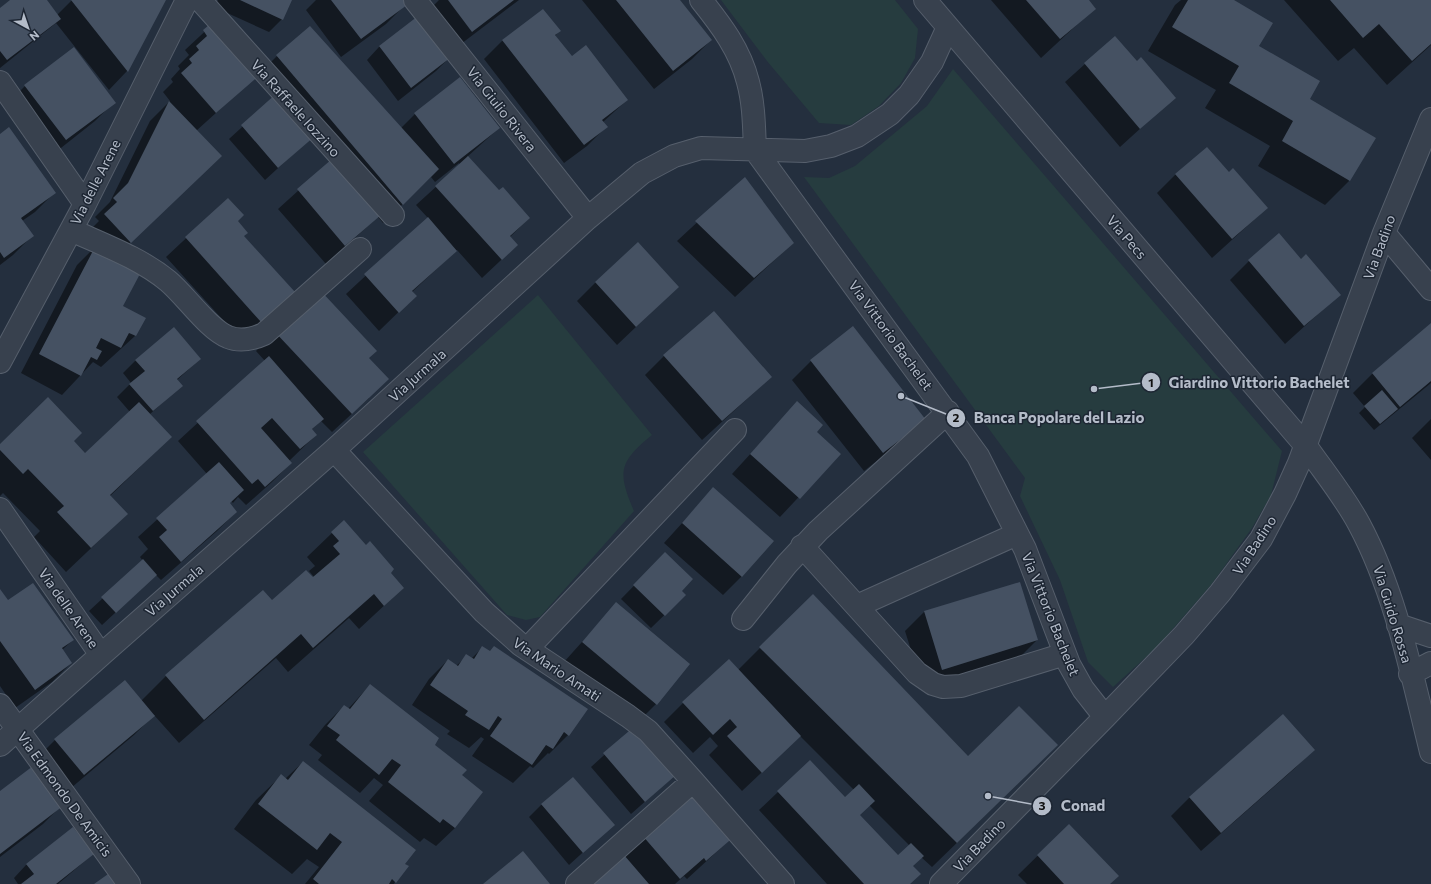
<svg xmlns="http://www.w3.org/2000/svg" width="1431" height="884" viewBox="0 0 1431 884" font-family="Commissioner,sans-serif">
  <style>
    .green { fill: #263c3f }
    .shadow { fill: #0007; fill-rule: evenodd }
    .building { fill: #455162 }
    .lines { fill: none; stroke-linecap: round; stroke-linejoin: round }
    .minor-casing { stroke: #565f6c; stroke-width: 24 }
    .minor { stroke: #38414e; stroke-width: 22 }
    .labels { text-anchor: middle; dominant-baseline: central; stroke-width: 3; stroke-linejoin: round; paint-order: stroke }
    .street-label { font-size: 14px; fill: #b4bcc9; stroke: #1d2633 }
    .leader { fill: none; stroke: #b4bcc9; stroke-width: 1.5 }
    .callout-dot { fill: #b4bcc9; stroke: #1d2633; stroke-width: 1.5 }
    .mark-label { font-size: 12px; text-anchor: middle; font-weight: bold; fill: #111 }
    .callout-label { font-size: 15px; text-anchor: middle; font-weight: bold; fill: #b4bcc9; stroke: #1d2633; stroke-width: 3; stroke-linejoin: round; paint-order: stroke }
  </style>
  <rect width="100%" height="100%" fill="#242f3e"/>
  <path class="green" d="M721,0H895L918,29L915,58L901,83L879,106L851,125L819,123L767,61Z
    M953,69L1282,451L1271,495L1252,528L1211,585L1157,647L1113,687L1088,662L1060,580L1020,496L1025,478L804,177L829,178L855,166L927,106Z
    M538,295L652,435C619,462 617,472 634,511L540,617L526,620L507,615L363,452Z"/>
  <path class="shadow" d="M12,0H46L57,15L72,0H165L127,71L109,90L56,23L0,68V9Z
    M218,0H291L282,19L269,32L214,7Z
    M316,0H402L405,5L386,24L341,57L306,10Z
    M439,0H519L453,50L425,14Z
    M582,0H678L711,40L692,59L654,89Z
    M991,0H1088L1095,8L1041,58Z
    M1181,0H1232L1258,46L1308,99L1349,181L1325,205L1258,166L1270,146L1205,108L1216,90L1148,51L1175,5Z
    M1284,0H1431V45L1387,85L1354,48L1338,61Z
    M418,17L449,58L436,71L398,101L367,60L379,47Z
    M215,22L260,73L277,56L401,128L415,114L499,128L467,157L498,192L529,218L510,237L517,245L482,278L457,250L412,292L415,296L379,331L346,294L428,218L416,205L460,165L459,163L435,182L431,177L383,223L378,217L326,264L278,209L331,161L311,138L265,180L229,139L276,96L258,75L196,131L201,175L116,256L122,307L135,336L101,367L93,362L62,395L21,373L77,265L97,245L86,234L99,221L95,217L110,202L150,121L170,101L163,92L173,82L171,79L180,69L178,66L189,55L185,50Z
    M559,31L555,36L571,58L627,100L603,122L606,127L587,146L564,163L484,59L503,40Z
    M1115,37L1137,63L1175,97L1120,147L1065,82Z
    M25,86L114,102L95,121L47,159L6,105Z
    M0,135L54,193L35,212L22,221L32,236L13,255L0,265Z
    M1176,174H1229L1267,208L1212,258L1157,193Z
    M745,178L793,243L735,297L677,241Z
    M228,199L274,311L241,340L166,257Z
    M1301,260L1339,295L1285,344L1230,280L1249,261Z
    M596,282L678,287L617,345L577,301Z
    M1431,324V383L1374,430L1359,413L1365,407L1353,393L1372,374Z
    M275,332L368,358L369,398L332,432L321,421L311,430L316,435L289,461L291,463L272,482L246,505L238,497L233,503L231,501L229,504L236,512L217,531L161,580L156,575L102,625L89,611L143,561L140,557L148,549L138,537L207,474L178,441L265,361L256,351Z
    M664,356L771,377L702,440L645,375Z
    M200,359L177,380L181,386L150,414L171,437L110,496L127,514L66,572L34,537L40,531L3,493L0,496V445L73,441L85,454L130,412L117,397L131,383L123,373L136,360Z
    M811,361L925,420L906,438L864,471L792,380Z
    M797,403L815,432L839,454L780,517L732,474Z
    M1431,419V460L1412,438Z
    M713,489L742,576L723,595L664,543Z
    M332,533L403,588L359,629L349,618L288,672L276,658L179,743L154,715L134,735L65,793L36,759L55,740L141,701L166,676L272,601L313,579L314,577L309,571L315,566L307,557Z
    M665,554L680,591L685,595L651,628L621,599Z
    M0,590L8,602L73,640L62,650L71,663L52,682L15,708L0,686Z
    M813,595L968,757L1033,769L932,867L921,857L912,866L909,884H827L759,810L778,792L845,799L854,790L800,736L742,791L709,755L718,746L710,737L693,753L664,722L683,703L738,670ZM869,805L910,846L898,857L859,815Z
    M616,604L656,704L637,723L564,662Z
    M924,612L1037,640L1018,659L923,688L905,631Z
    M483,647L568,735L549,754L548,753L533,768L530,766L513,783L472,756L484,739L481,737L469,748L447,734L450,731L412,705L429,679L448,660L456,666L467,656L471,659Z
    M370,685L433,745L455,828L436,846L424,838L420,842L369,801L383,785L374,778L360,793L318,760L322,755L309,745L325,725L344,706L348,709Z
    M635,727L675,775L631,814L591,767Z
    M1313,750L1294,769L1201,851L1171,816L1190,797Z
    M303,762L404,864L394,884H305L319,867L307,859L292,874L234,829L256,800L281,776L285,779Z
    M0,793L62,805L43,824L0,857Z
    M542,804L613,825L569,865L529,817Z
    M1069,825L1109,884H1027L1018,875Z
    M72,829L93,854L58,884H18L14,878L26,865Z
    M735,835L687,879L684,876L675,884H591L643,836Z"/>
  <path class="building" d="M10,0H47L61,19L7,60L0,51V8Z
    M71,0H166L128,72Z
    M240,0H292L283,20Z
    M331,0H403L407,5L361,39Z
    M448,0H514L472,32Z
    M616,0H680L712,40L673,71Z
    M1026,0H1089L1096,9L1060,39Z
    M1188,0H1234L1273,23L1259,46L1320,81L1310,99L1376,138L1350,181L1282,141L1293,121L1229,83L1239,66L1172,27Z
    M1330,0H1431V44L1412,61L1379,24L1363,38Z
    M543,9L561,31L555,35L572,56L586,45L628,100L602,120L608,127L584,145L502,40Z
    M418,16L450,58L411,88L379,46Z
    M215,20L261,74L216,113L181,73L192,63L189,59L199,50L196,46L207,36L203,30Z
    M310,26L439,169L403,205L276,55Z
    M1115,36L1137,61L1141,57L1176,98L1140,129L1084,63Z
    M74,47L116,103L66,140L24,85Z
    M460,77L500,128L454,164L414,113Z
    M277,93L315,136L278,168L241,125Z
    M169,101L222,156L131,243L104,214L117,202L113,198L128,183Z
    M9,127L56,193L21,218L34,236L4,258L0,252V134Z
    M1207,147L1229,172L1233,168L1268,208L1232,239L1175,174Z
    M468,156L499,190L503,187L530,218L510,236L518,245L502,260L435,186Z
    M332,159L381,215L345,246L297,189Z
    M745,177L794,243L754,278L695,221Z
    M228,198L244,215L238,221L248,233L244,236L295,292L261,322L185,237Z
    M428,217L457,251L412,291L417,296L399,313L364,274Z
    M1279,233L1301,259L1306,254L1341,295L1304,326L1248,260Z
    M638,242L679,287L636,327L595,282Z
    M96,245L141,272L123,306L146,318L136,336L129,333L121,348L101,338L96,348L102,351L97,360L91,357L81,376L39,354Z
    M319,289L377,351L369,358L389,379L352,414L274,331Z
    M714,311L772,377L722,421L663,355Z
    M1431,323V381L1400,407L1372,373Z
    M853,326L926,420L883,453L810,360Z
    M174,327L201,359L177,379L183,386L153,411L129,384L145,371L135,360Z
    M269,356L324,419L312,429L317,435L300,449L272,418L261,428L292,463L265,487L258,479L252,484L196,421Z
    M1382,390L1398,409L1380,424L1364,406Z
    M48,397L82,433L74,441L85,453L139,402L172,437L110,495L128,514L91,548L57,512L64,506L28,469L23,474L0,450V444Z
    M797,401L823,425L817,432L841,454L800,499L750,454Z
    M219,462L244,490L230,503L237,512L181,562L159,537L167,530L156,518Z
    M713,487L774,541L742,577L682,523Z
    M344,520L366,545L370,541L394,569L391,573L404,588L384,606L374,594L313,648L301,634L204,720L165,675L263,590L272,600L306,570L313,577L340,554L333,546L339,541L331,532Z
    M665,552L693,579L682,591L686,595L665,616L633,585Z
    M143,559L157,575L116,613L101,597Z
    M1020,582L1038,640L942,670L924,611Z
    M33,583L74,640L62,648L72,663L35,690L0,641V589L8,600Z
    M813,594L968,756L1019,706L1058,745L957,843L759,647Z
    M616,602L690,664L657,705L582,642Z
    M482,646L490,651L494,646L588,709L569,736L564,732L553,749L546,745L532,765L490,736L502,719L498,716L489,730L465,715L468,711L430,685L448,659L458,666L466,654L474,659Z
    M729,659L801,736L762,773L727,736L737,727L730,719L713,735L682,702Z
    M125,680L155,716L84,775L54,739Z
    M370,684L439,738L435,745L467,770L462,775L483,792L455,828L443,819L440,823L388,782L401,765L392,759L379,775L336,740L340,735L327,726L344,705L350,709Z
    M1283,714L1315,750L1221,833L1189,797Z
    M635,726L676,775L645,802L603,753Z
    M810,760L845,797L859,784L875,801L860,815L898,855L911,843L924,856L913,866L921,874L910,884H864L777,791Z
    M303,761L416,850L405,864L409,866L396,883L392,879L389,884H319L313,879L342,842L330,833L317,850L258,804L281,774L288,780Z
    M33,766L63,806L0,854V791Z
    M573,777L615,825L583,853L541,804Z
    M696,788L736,835L706,861L704,858L680,879L642,835Z
    M1069,824L1119,876L1110,884H1064L1037,855Z
    M73,827L94,854L56,884H21L34,874L26,864Z
    M523,851L550,884H483Z
    M624,855L649,884H589Z
    M111,872L119,884H94Z"/>
  <g class="lines">
    <defs>
      <path id="minor" d="M200,0L393,215
        M415,0L588,218
        M701,0C721,25 740,50 748,82C754,104 754,127 755,150L978,456L1025,549L1069,664L1083,689L1105,717
        M925,0L1306,446C1324,472 1344,496 1359,524C1396,593 1412,676 1431,752
        M0,82L85,204
        M71,230C104,245 140,258 168,281C185,295 209,330 228,337C240,342 253,339 264,334L360,249
        M1384,233L1431,289
        M0,362L85,204L187,0
        M334,450L484,612L521,645L628,716L648,731L693,781L783,884
        M0,509L101,655L0,745
        M802,546L917,673L933,684L943,687L961,686L1065,654
        M857,606L1017,534
        M743,619L787,564L818,531L948,412
        M1398,625L1431,636
        M527,649L735,430
        M101,655L334,450L588,218L642,173L674,156L701,148L805,151L831,146L857,136L890,114L909,95L932,62L948,27
        M1410,674L1431,663
        M0,705L129,884
        M577,884L693,781
        M941,884L1105,717L1184,635L1220,593L1261,539L1285,494L1299,463L1384,233L1431,119"/>
    </defs>
    <use href="#minor" class="minor-casing"/>
    <use href="#minor" class="minor"/>
  </g>
  <g class="labels">
    <g class="street-label">
      <text transform="translate(296 108) rotate(48)">Via Raffaele Iozzino</text>
      <text transform="translate(502 109) rotate(52)">Via Giulio Rivera</text>
      <text transform="translate(95 182) rotate(-63)">Via delle Arene</text>
      <text transform="translate(1127 237) rotate(49)">Via Pecs</text>
      <text transform="translate(1379 247) rotate(-70)">Via Badino</text>
      <text transform="translate(891 335) rotate(54)">Via Vittorio Bachelet</text>
      <text transform="translate(417 375) rotate(-42)">Via Jurmala</text>
      <text transform="translate(1254 545) rotate(-57)">Via Badino</text>
      <text transform="translate(174 590) rotate(-41)">Via Jurmala</text>
      <text transform="translate(69 608) rotate(55)">Via delle Arene</text>
      <text transform="translate(1051 614) rotate(68)">Via Vittorio Bachelet</text>
      <text transform="translate(1393 614) rotate(73)">Via Guido Rossa</text>
      <text transform="translate(557 669) rotate(34)">Via Mario Amati</text>
      <text transform="translate(65 794) rotate(54)">Via Edmondo De Amicis</text>
      <text transform="translate(979 845) rotate(-46)">Via Badino</text>
    </g>
  </g>
  <path class="leader" d="M1094 389L1151 382M901 396L956 418M988 796L1042 806"/>
  <g class="callout-dot">
    <circle cx="1094" cy="389" r="4"/>
    <circle cx="901" cy="396" r="4"/>
    <circle cx="988" cy="796" r="4"/>
    <circle cx="1151" cy="382" r="10"/>
    <circle cx="956" cy="418" r="10"/>
    <circle cx="1042" cy="806" r="10"/>
  </g>
  <g class="mark-label">
    <text x="1151" y="387">1</text>
    <text x="956" y="422">2</text>
    <text x="1042" y="810">3</text>
  </g>
  <g class="callout-label">
    <text x="1259" y="388">Giardino Vittorio Bachelet</text>
    <text x="1059" y="423">Banca Popolare del Lazio</text>
    <text x="1083" y="811">Conad</text>
  </g>
  <g transform="translate(28 28) rotate(140)" stroke="#1d2633" stroke-width="3" paint-order="stroke">
  <path d="M0-3L7 15L0 10L-7 15Z" fill="#b4bcc9"/>
  <text y="-6" font-size="11" font-weight="bold" text-anchor="middle" fill="#b4bcc9">N</text>
  </g>
</svg>
